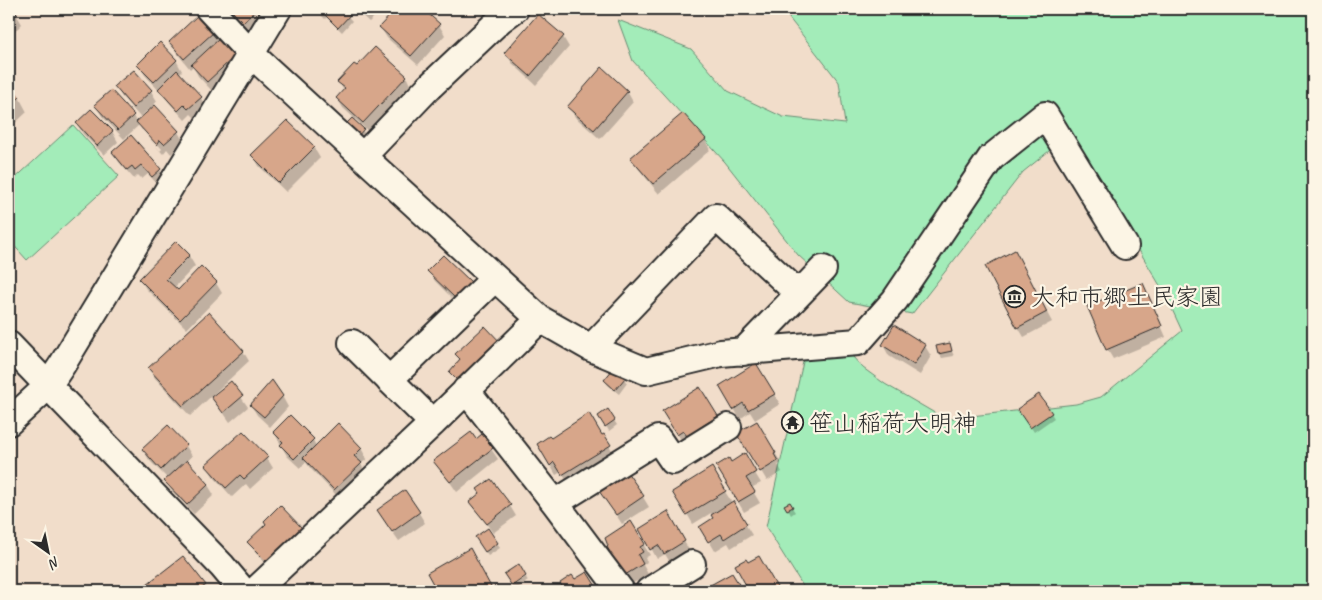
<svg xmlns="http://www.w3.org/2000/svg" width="1322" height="600" viewBox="0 0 1322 600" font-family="Caveat,'Klee One',sans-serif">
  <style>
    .green { fill: #a3ecb9; stroke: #678c72 }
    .shadow { fill: #0003 }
    .building { fill: #d7a68a; stroke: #2b2b2b }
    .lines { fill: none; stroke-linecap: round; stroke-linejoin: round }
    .minor-casing { stroke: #2b2b2b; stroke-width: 30 }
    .minor { stroke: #fcf5e5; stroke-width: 26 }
    .labels { text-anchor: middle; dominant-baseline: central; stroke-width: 4.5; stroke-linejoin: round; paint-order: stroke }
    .poi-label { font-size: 24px; fill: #2b2b2b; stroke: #fcf5e5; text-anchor: start }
  </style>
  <rect width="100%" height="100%" fill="#f1ddca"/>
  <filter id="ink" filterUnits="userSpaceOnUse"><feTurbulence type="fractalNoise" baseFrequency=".02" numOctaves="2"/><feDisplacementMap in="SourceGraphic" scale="10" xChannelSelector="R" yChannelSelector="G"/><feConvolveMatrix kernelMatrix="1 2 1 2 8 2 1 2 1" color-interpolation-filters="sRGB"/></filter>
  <g filter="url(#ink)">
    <path class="green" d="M782,9H1313V591H806L766,527L803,362L829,331L863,368L885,384L945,419L1076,404L1101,397L1182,331L1165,294L1070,134L1023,172L912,314L849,302L798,255L725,162L633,61L618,20L691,49L728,91L783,117L845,124L839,82Z
      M73,125L119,176L27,260L9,240V184Z"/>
    <path class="shadow" d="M9,9L16,14L22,24L9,37Z
      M228,9H253L260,21L249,31Z
      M315,9H341L352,21L342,32L327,17L325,19Z
      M355,9H382L369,22Z
      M398,9H421L439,25L445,35L418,65L387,38L381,28Z
      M213,32L218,41L234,56L240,66L213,92L198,76L193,66L190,69L177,53L171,43Z
      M563,37L569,47L536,85L512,63L506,53Z
      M176,60L182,71L179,74L201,98L206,108L195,118L191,114L185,120L145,75L139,65Z
      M134,71L151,91L157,101L154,105L178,132L184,142L171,154L167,149L163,154L143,132L160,151L162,149L145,130H142L139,125L124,139L102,116L96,106L133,116L137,123L151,110L149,109L140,117L122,97L116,87Z
      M406,76L411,87L369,132L355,119L354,121L366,135L360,141L346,126L354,118L343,108L337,98L344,91L339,82Z
      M9,87L19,97L27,112L9,129Z
      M627,91L633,102L600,139L575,117L569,107Z
      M287,121L314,148L320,158L286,192L259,166L253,155Z
      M77,123L112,131L118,142L104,155L83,134Z
      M705,140L710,150L659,194L638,168L632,158Z
      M113,152L160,170L166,180L159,186L148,174L142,179L138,175L134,179L119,162Z
      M176,243L189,256L195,266L174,288L178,292L216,283L222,293L187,329L146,289L140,279Z
      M1020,262L1052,322L1024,337L1018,327Z
      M429,271L470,283L476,293L462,308L435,281Z
      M1143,284L1166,337L1113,359L1107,349Z
      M883,345L925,346L931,356L920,375L889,356Z
      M949,345L954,356L942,358L939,353Z
      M243,351L249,361L190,416L155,378L149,368Z
      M756,364L780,404L755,420L750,412L740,419L721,386Z
      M624,379L627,383L619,394L608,385L605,381Z
      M231,383L248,407L230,422L213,398Z
      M282,396L288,407L270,427L257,415L251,405Z
      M608,411L617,425L609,431L600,416Z
      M1051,413L1054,418L1034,432L1022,414Z
      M717,417L723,427L684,444L669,422Z
      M757,422L781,463L778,465L782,472L767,481L738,433Z
      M168,426L186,446L192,456L186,462L208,485L214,495L194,514L172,491L166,481L168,479L149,460L143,449Z
      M274,432L313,440L316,446L361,448L367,459L361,464L366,474L340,499L310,468L306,462L300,468L287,456Z
      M482,436L498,459L457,492L435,461L476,441Z
      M604,436L615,456L569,484L561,472L556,475L538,444L550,440Z
      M744,455L761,483L751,488L760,503L744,512L717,467L731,463Z
      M267,458L273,468L250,489L246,484L232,497L213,476L207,466Z
      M711,469L752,535L731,548L728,543L715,551L701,527L714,519L711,513L693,524L674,492Z
      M643,497L649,507L622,524L607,501Z
      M471,502L510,506L516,516L493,533Z
      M789,503L795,512L791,515L786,506Z
      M280,507L274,573L255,552L249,542L267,525Z
      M419,513L425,523L399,541L384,520Z
      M668,513L690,552L671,564L665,554L657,559L641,530Z
      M630,523L650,555L645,558L647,562L643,565L648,574L632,584L626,576L624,577L608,548Z
      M479,542L497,543L500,548L488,556Z
      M469,550L493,591H439L428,573Z
      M182,558L208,591H140Z
      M526,577L528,581L515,590L513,586Z"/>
    <path class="building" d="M9,9H12L17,13L9,21Z
      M230,9H255L256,10L243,22Z
      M329,9H343L350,15L338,28L324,14Z
      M396,9H423L440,24L411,56L379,27Z
      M538,14L564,36L530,76L504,53Z
      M198,15L214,32L184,59L169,42Z
      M219,39L235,56L207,82L191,65Z
      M160,42L177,60L154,82L137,65Z
      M375,47L407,76L363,123L336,98L345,88L337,82L354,64L357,66Z
      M602,67L628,91L594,130L567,107Z
      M134,70L152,90L133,108L114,86Z
      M177,70L202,97L188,109L184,105L178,111L158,89Z
      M9,85L20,97L9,107Z
      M111,90L134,115L118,130L94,105Z
      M155,105L179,131L164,144L160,140L157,145L136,122Z
      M91,109L113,131L97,146L76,123Z
      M683,113L706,139L653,184L630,158Z
      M352,118L364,129L357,137L345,125Z
      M287,120L315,147L279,183L251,155Z
      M131,135L161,169L152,177L141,165L135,170L132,166L127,170L112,152Z
      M176,241L190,255L166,279L178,290L201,266L217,282L180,320L139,279Z
      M1015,250L1047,312L1017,328L985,266Z
      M443,255L471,282L455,298L427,271Z
      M1143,283L1162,326L1106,350L1087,306Z
      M209,312L244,351L183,406L148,368Z
      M894,325L926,345L914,365L882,345Z
      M485,326L502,344L461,384L449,372L460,359L455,354Z
      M950,343L952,351L938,354L936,346Z
      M756,363L775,394L748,410L743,403L733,410L719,386Z
      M613,369L625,378L615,390L604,380Z
      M272,380L283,396L264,417L250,405Z
      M231,381L243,396L223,413L211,397Z
      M700,387L718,416L687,436L683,431L677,435L662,411Z
      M1039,394L1052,413L1030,428L1017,409Z
      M608,409L615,420L605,427L598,416Z
      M589,413L602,435L604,434L611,445L562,475L554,462L550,466L537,444L549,436L551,438Z
      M290,415L314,439L294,459L280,445L283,442L273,432Z
      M757,421L776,453L774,454L778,461L760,472L736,433Z
      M338,423L362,448L354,456L362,463L334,490L303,458Z
      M168,425L187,445L161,470L142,449Z
      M243,431L268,457L244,479L240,475L226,488L205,465Z
      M471,432L476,439L482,434L493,448L450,482L433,461Z
      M745,453L756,472L746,478L755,492L738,502L716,466L729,458L731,462Z
      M187,460L209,484L187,505L164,481Z
      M712,467L726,491L686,515L672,492Z
      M627,472L644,496L616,515L599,491Z
      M491,479L511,505L487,524L469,502L480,493L477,489Z
      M405,490L420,512L392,532L377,510Z
      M733,501L747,524L724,539L721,534L708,542L699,527L713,518L711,515Z
      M790,502L793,507L787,510L784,505Z
      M280,505L303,529L268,563L247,542L266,524L264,521Z
      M668,511L685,541L664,554L658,545L650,550L639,529Z
      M631,521L645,544L640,547L643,552L638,555L643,564L625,575L620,566L617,568L608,553L610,552L607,547L608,546L605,538Z
      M488,528L498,543L485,552L475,537Z
      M470,548L491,587L483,591H437L427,573Z
      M183,556L206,585L198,591H138Z
      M759,556L778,589L774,591H749L735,565L746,559L748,562Z
      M519,564L526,576L512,586L504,574Z
      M587,572L599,591H565L560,583L572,575L575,579Z
      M732,573L743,591H707L705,588Z"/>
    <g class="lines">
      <defs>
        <path id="minor" d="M209,9L251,54L540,319L433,423L255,591
          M363,156L428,88L500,20L515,9
          M540,319L591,348L646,371L721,353L858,342L895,300L991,158L1045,115L1125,246
          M352,343L433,423
          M9,345L222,566L243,591
          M591,348L716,217L799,294
          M743,352L823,269
          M389,380L495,278
          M466,390L555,503L621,591
          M9,422L48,386L62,365L278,9
          M555,503L658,439L673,461L728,427
          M649,591L692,564"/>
      </defs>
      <use href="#minor" class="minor-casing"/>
      <use href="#minor" class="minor"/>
    </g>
  </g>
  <defs>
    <symbol id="museum-ring" viewBox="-11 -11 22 22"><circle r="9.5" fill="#fcf5e5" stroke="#2b2b2b" stroke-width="1.5"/><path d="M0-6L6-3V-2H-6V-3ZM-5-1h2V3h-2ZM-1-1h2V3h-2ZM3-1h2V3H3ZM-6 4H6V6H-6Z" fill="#2b2b2b"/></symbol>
    <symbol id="temple-ring" viewBox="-11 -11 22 22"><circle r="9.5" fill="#fcf5e5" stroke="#2b2b2b" stroke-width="1.5"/><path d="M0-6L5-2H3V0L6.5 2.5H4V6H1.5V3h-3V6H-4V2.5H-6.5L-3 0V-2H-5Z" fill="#2b2b2b"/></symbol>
  </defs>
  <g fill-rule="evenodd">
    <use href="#museum-ring" x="1002" y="284" width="25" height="25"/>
    <use href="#temple-ring" x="780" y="410" width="25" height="25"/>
  </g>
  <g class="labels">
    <g class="poi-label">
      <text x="1031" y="297">大和市郷土民家園</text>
      <text x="809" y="423">笹山稲荷大明神</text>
    </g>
  </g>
  <rect width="1322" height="600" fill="none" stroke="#fcf5e5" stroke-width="30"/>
  <rect x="15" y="15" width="1292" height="570" fill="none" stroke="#2b2b2b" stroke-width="2" filter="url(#ink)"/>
  <g transform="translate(48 552) rotate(147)" stroke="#fcf5e5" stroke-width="4" paint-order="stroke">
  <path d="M0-4L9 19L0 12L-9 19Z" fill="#2b2b2b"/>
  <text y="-8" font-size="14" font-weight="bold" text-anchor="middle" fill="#2b2b2b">N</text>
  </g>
</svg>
